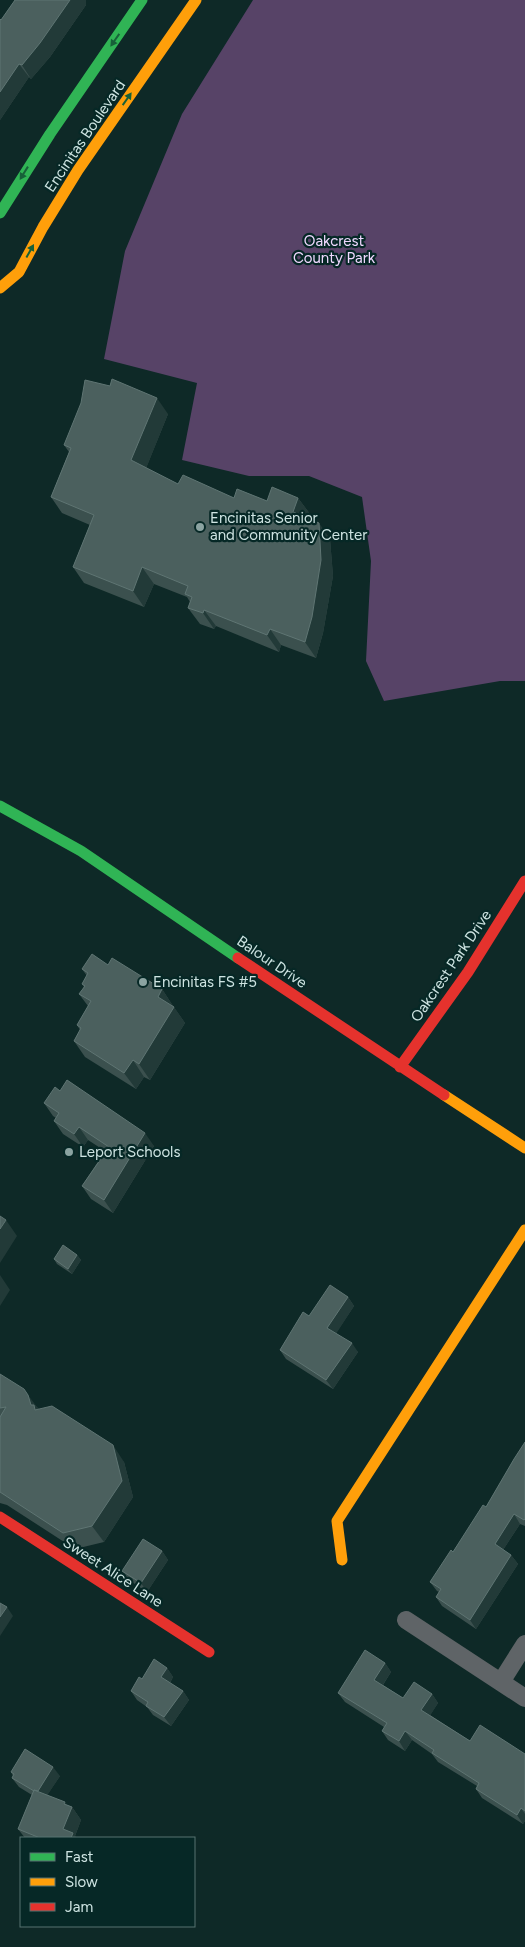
<svg xmlns="http://www.w3.org/2000/svg" width="525" height="1947" viewBox="0 0 525 1947" font-family="Figtree,sans-serif">
  <style>
    .green { fill: #574367 }
    .lines { fill: none; stroke-linecap: round; stroke-linejoin: round }
    .street { stroke: #5f6467; stroke-width: 18 }
    .fast { stroke: #30b455; stroke-width: 11 }
    .slow { stroke: #ff9f0a; stroke-width: 11 }
    .jam { stroke: #e5322d; stroke-width: 11 }
    .wall { fill: #3b504e }
    .shaded-wall { fill: #223a38 }
    .building { fill: #4b605e; stroke: #5f7573 }
    .oneway { fill: #176039 }
    .poi-dot { fill: #8ba3a1; stroke: #062826; stroke-width: 2 }
    .labels { text-anchor: middle; dominant-baseline: central; stroke-width: 4.5; stroke-linejoin: round; paint-order: stroke }
    .street-label { font-size: 15px; fill: #cee4e2; stroke: #062826 }
    .park-label { font-size: 15px; fill: #f0d8ff; stroke: #062826 }
    .poi-label { font-size: 15px; fill: #cee4e2; stroke: #062826; text-anchor: start }
  </style>
  <rect width="100%" height="100%" fill="#0e2927"/>
  <path class="green" d="M253,0H525V681H500L384,701L366,661L371,561L362,497L309,476H249L182,460L197,383L104,359L125,251L182,114Z"/>
  <g class="lines">
    <path class="street" d="M406,1620L525,1698
      M501,1682L525,1644"/>
    <path class="fast" d="M0,213L50,134L142,0
      M0,806L81,851L238,958"/>
    <path class="slow" d="M0,288L19,272L43,227L78,170L196,0
      M444,1095L525,1148
      M342,1560L337,1521L525,1230"/>
    <path class="jam" d="M238,958L444,1095
      M400,1067L468,972L525,881
      M0,1517L209,1652"/>
  </g>
  <path class="wall" d="M15,0H86V5L50,57L31,79L29,77L0,120L1,20Z
    M168,414L146,468L178,484L234,498L267,501L298,498L310,514L308,518L330,539L333,576L323,633L316,658L281,645L279,652L216,626L214,629L200,624L188,608L190,602L187,597L154,584L144,607L84,583L73,567L90,525L62,513L51,497L69,452L64,445Z
    M108,965L162,989L173,1006L185,1023L150,1080L144,1077L136,1089L85,1057L74,1041L80,1030L77,1025L88,1006L79,994L84,987L82,984L87,976L82,969Z
    M60,1091L154,1146L113,1213L91,1199L82,1186L105,1151L88,1140L83,1147L63,1134L54,1121L56,1118L53,1116L44,1103Z
    M77,1255L81,1260L72,1274L57,1264L54,1259Z
    M348,1297L354,1306L336,1333L358,1352L333,1389L286,1359L280,1350L309,1316Z
    M0,1374L39,1409L124,1462L133,1497L104,1542L75,1549L7,1505L0,1503Z
    M525,1442V1526L520,1524L503,1550L511,1555L518,1564L476,1629L442,1606L436,1597L439,1592L437,1591L430,1582L486,1507Z
    M162,1551L168,1560L147,1592L129,1580L122,1571Z
    M385,1663L391,1672L383,1685L403,1698L432,1694L438,1703L430,1715L470,1741L525,1754V1821L523,1824L482,1798L476,1789L477,1786L438,1762L432,1754L412,1740L405,1751L388,1740L382,1731L384,1727L345,1702L338,1693Z
    M167,1668L173,1677L170,1683L183,1691L189,1700L171,1726L153,1715L147,1707L137,1700L131,1691L142,1679Z
    M11,1772L60,1776L47,1795L72,1807L81,1820L75,1836L76,1838H25L18,1829L32,1795L19,1787L12,1778L13,1776Z"/>
  <path class="shaded-wall" d="M70,0H86V5L50,57L31,79L22,65Z
    M19,64L29,77L0,120V92Z
    M157,398L168,414L143,476L131,460Z
    M298,498L310,514L304,528L293,512Z
    M319,523L330,539L333,576L323,633L316,658L305,642Z
    M142,567L154,584L144,607L133,591Z
    M204,610L216,626L214,629L203,613Z
    M270,629L281,645L279,652L267,635Z
    M162,989L173,1006L169,1013L158,997Z
    M174,1007L185,1023L150,1080L139,1064Z
    M133,1060L144,1077L136,1089L124,1073Z
    M79,1127L88,1140L83,1147L74,1134Z
    M145,1133L154,1146L113,1213L104,1200Z
    M6,1220L17,1236L0,1263V1229Z
    M77,1255L81,1260L72,1274L68,1269Z
    M0,1275L10,1290L0,1306Z
    M348,1297L354,1306L334,1337L327,1328Z
    M352,1343L358,1352L333,1389L326,1380Z
    M28,1395L40,1411L45,1421L31,1405Z
    M113,1445L124,1462L133,1497L104,1542L92,1526Z
    M514,1514L520,1524L501,1553L495,1544Z
    M162,1551L168,1560L147,1592L141,1583Z
    M511,1555L518,1564L476,1629L470,1620Z
    M7,1607L13,1616L0,1636V1617Z
    M385,1663L391,1672L380,1689L374,1680Z
    M167,1668L173,1677L168,1686L161,1677Z
    M183,1691L189,1700L171,1726L164,1717Z
    M432,1694L438,1703L428,1719L421,1710Z
    M405,1731L412,1740L405,1751L399,1741Z
    M53,1767L60,1776L43,1802L37,1793Z
    M65,1802L71,1810L72,1807L81,1820L75,1836L76,1838H70L63,1829Z
    M521,1808L525,1814V1821L523,1824L517,1815Z"/>
  <path class="building" d="M15,0H70L40,43L22,65L19,64L0,92V19L1,20Z
    M112,379L157,398L131,460L178,484L183,475L234,498L237,489L267,501L272,487L298,498L293,512L319,523L321,560L312,617L305,642L270,629L267,635L204,610L203,613L188,608L192,597L185,594L188,586L142,567L133,591L73,567L94,515L51,497L71,448L64,445L81,403L85,380L110,386Z
    M92,954L108,965L112,958L162,989L158,997L174,1007L139,1064L133,1060L124,1073L74,1041L81,1028L77,1025L91,1001L79,994L85,986L82,984L88,973L82,969Z
    M67,1080L145,1133L104,1200L82,1186L109,1147L79,1127L74,1134L54,1121L59,1113L44,1103L55,1087L60,1091Z
    M0,1216L6,1220L0,1229Z
    M63,1245L77,1255L68,1269L54,1259Z
    M330,1285L348,1297L327,1328L352,1343L326,1380L280,1350L303,1312L309,1316Z
    M0,1374L24,1389L28,1395L31,1405H34L35,1410L52,1406L113,1445L122,1481L92,1526L63,1533L0,1492V1417L6,1407L0,1408Z
    M525,1442V1519L524,1520L514,1514L495,1544L511,1555L470,1620L436,1597L441,1589L430,1582L451,1550L453,1552L483,1505L486,1507L514,1459Z
    M143,1539L162,1551L141,1583L122,1571Z
    M0,1603L7,1607L0,1617Z
    M365,1650L385,1663L374,1680L403,1698L414,1682L432,1694L421,1710L470,1741L480,1725L525,1754V1811L521,1808L517,1815L476,1789L479,1783L432,1753L434,1750L405,1731L399,1741L382,1731L387,1723L338,1693Z
    M154,1659L167,1668L161,1677L183,1691L164,1717L146,1706L148,1702L131,1691L139,1677L142,1679Z
    M25,1749L53,1767L38,1791L34,1790V1791L12,1778L14,1774L11,1772Z
    M34,1790L65,1802L64,1804L72,1807L63,1829L73,1833L71,1838H40L18,1829Z"/>
  <defs><path id="oneway-solid" d="M-6-.8H1V-3.2L6.5 0L1 3.2V.8H-6Z" transform="scale(1.25)"/></defs>
  <g class="oneway">
    <use href="#oneway-solid" transform="translate(115 40) rotate(125)"/>
    <use href="#oneway-solid" transform="translate(127 99) rotate(-55)"/>
    <use href="#oneway-solid" transform="translate(24 173) rotate(122)"/>
    <use href="#oneway-solid" transform="translate(30 251) rotate(-61)"/>
  </g>
  <g class="poi-dot">
    <circle cx="200" cy="527" r="5"/>
    <circle cx="143" cy="982" r="5"/>
    <circle cx="69" cy="1152" r="5"/>
  </g>
  <g class="labels">
    <g class="street-label">
      <text transform="translate(85 136) rotate(-56)">Encinitas Boulevard</text>
      <text transform="translate(272 962) rotate(34)">Balour Drive</text>
      <text transform="translate(451 966) rotate(-56)">Oakcrest Park Drive</text>
      <text transform="translate(113 1572) rotate(33)">Sweet Alice Lane</text>
    </g>
    <g class="park-label">
      <text x="334" y="241">Oakcrest<tspan x="334" dy="17">County Park</tspan></text>
    </g>
    <g class="poi-label">
      <text x="210" y="518">Encinitas Senior<tspan x="210" dy="17">and Community Center</tspan></text>
      <text x="153" y="982">Encinitas FS #5</text>
      <text x="79" y="1152">Leport Schools</text>
    </g>
  </g>
  <rect x="20" y="1837" width="175" height="90" fill="#062826" stroke="#567371"/>
  <rect x="30" y="1853" width="25" height="8" fill="#30b455" stroke="#567371"/>
  <text x="65" y="1862" font-size="15" fill="#cee4e2">Fast</text>
  <rect x="30" y="1878" width="25" height="8" fill="#ff9f0a" stroke="#567371"/>
  <text x="65" y="1887" font-size="15" fill="#cee4e2">Slow</text>
  <rect x="30" y="1903" width="25" height="8" fill="#e5322d" stroke="#567371"/>
  <text x="65" y="1912" font-size="15" fill="#cee4e2">Jam</text>
</svg>
